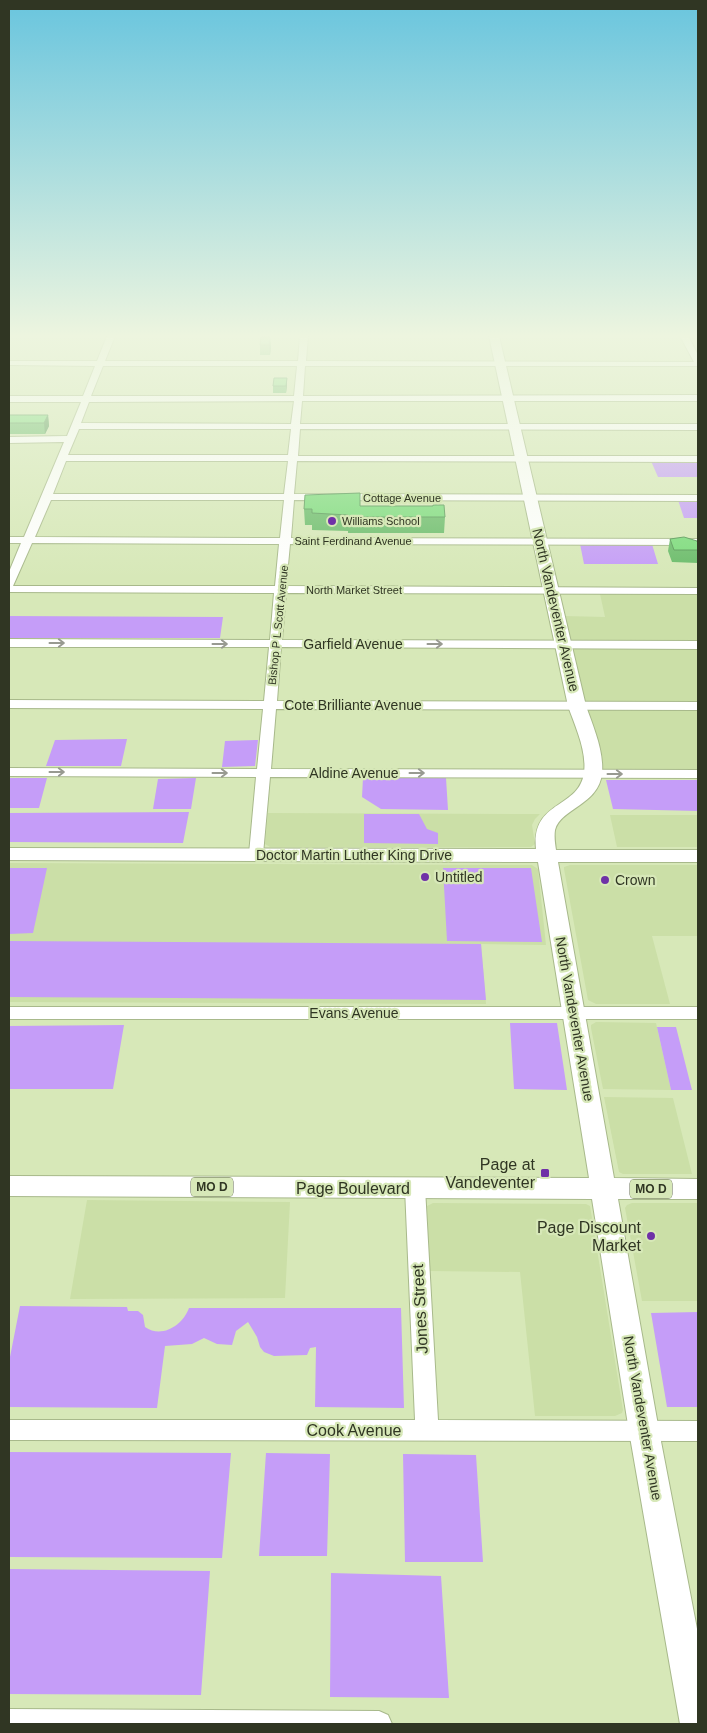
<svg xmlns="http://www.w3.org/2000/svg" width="707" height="1733" viewBox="0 0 707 1733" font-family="Arial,sans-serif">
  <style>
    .built { fill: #cbdfa7 }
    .green { fill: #c59df8 }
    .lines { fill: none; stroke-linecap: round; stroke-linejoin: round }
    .minor-casing { stroke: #a8b98b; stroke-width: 2 }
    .major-casing { stroke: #a8b98b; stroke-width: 2 }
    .minor { fill: #fff; fill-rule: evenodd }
    .major { fill: #fff; fill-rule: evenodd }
    .wall { fill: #6bbc6b }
    .shaded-wall { fill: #579957 }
    .building { fill: #7cdb7c; stroke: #579957 }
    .oneway { stroke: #989a91 }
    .poi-dot { fill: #6f31a7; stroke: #d7e8b8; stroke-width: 2 }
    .labels { text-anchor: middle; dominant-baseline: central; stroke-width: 4.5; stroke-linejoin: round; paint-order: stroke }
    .far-street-label { font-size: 11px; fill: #303623; stroke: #d7e8b8 }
    .far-poi-label { font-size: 11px; fill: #303623; stroke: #d7e8b8; text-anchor: start }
    .shield { fill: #d7e8b8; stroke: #626b50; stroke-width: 1 }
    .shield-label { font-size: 12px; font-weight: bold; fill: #303623 }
    .street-label { font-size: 14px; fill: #303623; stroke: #d7e8b8 }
    .poi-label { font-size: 14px; fill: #303623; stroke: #d7e8b8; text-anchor: start }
    .near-poi-label { font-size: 16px; fill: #303623; stroke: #d7e8b8; text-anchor: end }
    .near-street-label { font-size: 16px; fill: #303623; stroke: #d7e8b8 }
  </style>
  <rect width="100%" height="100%" fill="#d7e8b8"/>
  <path class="built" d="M635,593L698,595V774L604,773L586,714L564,616L605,617L600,594Z
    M268,813L540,814L535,819L532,825L535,844L531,847H270L265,844Z
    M610,815H698V847H617Z
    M9,863L532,865L538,869L546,945L481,944L486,1004L9,1002Z
    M570,865H698V936H652L670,1004H596L588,1000L564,869V867Z
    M596,1022L656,1023L671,1090L603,1089L591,1028V1025Z
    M604,1097L673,1098L692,1174H623L619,1172Z
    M87,1200L290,1202L285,1298L70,1299Z
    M433,1203L586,1204L590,1206L623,1410L622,1413L615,1416H535L520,1272L429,1271L427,1206Z
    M632,1203H698V1301H642L625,1208L627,1205Z"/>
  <path class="green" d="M651,461H697L698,477H658Z
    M678,500H698V518H684Z
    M580,544H652L658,564H584Z
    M9,616L223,617L220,638H9Z
    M127,739L121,766H46L55,740Z
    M258,740L255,766L222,767L225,741Z
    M9,778H47L39,808H9Z
    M196,778L191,809H153L158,779Z
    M363,778H446L448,810L381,809L362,797Z
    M606,780H698V811L613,809Z
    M189,812L183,843L9,842V813Z
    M364,814H419L427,829L438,833V844L364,843Z
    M9,868H47L33,933L9,934Z
    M443,868H531L542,942L447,941Z
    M9,941L481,944L486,1000L9,997Z
    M510,1023H557L567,1090L514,1089Z
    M124,1025L113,1089H9V1026Z
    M657,1027H676L692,1090H671Z
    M20,1306L127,1307L128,1311H138L143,1315L145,1327C162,1339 183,1325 189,1308H401L404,1408L315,1407L316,1347L310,1348L307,1355L274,1356L264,1352L260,1347L257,1337L248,1322L236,1331L232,1345L217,1344L204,1338L192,1344L165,1346L157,1408L9,1407V1362Z
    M698,1312V1407H667L651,1313Z
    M9,1452L231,1453L222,1558L9,1557Z
    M266,1453L330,1454L327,1556H259Z
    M403,1454L476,1455L483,1562H405Z
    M9,1569L210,1571L201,1695L9,1694Z
    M331,1573L441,1576L449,1698L330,1697Z"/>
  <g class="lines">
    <defs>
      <path id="minor" d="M107,336H115L105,361H298L300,336H308L306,361L694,362L680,336H688L698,355V366H305L303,396L698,395V401H302L300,424H698V430L300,429L298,456H698V462L297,461L294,494L698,495V501L294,500L291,538L698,539V545L290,544L286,586L698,588V594L286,593L282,640L698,641V649L281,647L277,701L698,702V710L276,709L271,769L698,770V778L270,777L263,854L261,857H251L249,854L256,777L9,776V768L257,769L263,709L9,708V700L264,701L269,647H9V639L270,640L274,593L9,592V572L21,543H9V537H24L64,442L9,443V437L67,436L81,402H9V396H83L95,366L9,365V361H97ZM103,366H297L294,396H91ZM294,401L291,424L81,423L89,402ZM79,429H291L288,455H68ZM66,461H288L284,494H53ZM51,500H284L280,538L35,537ZM32,543L279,544L275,586H13Z
        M9,1007H698V1019H9Z
        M415,1180L422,1183L425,1188L438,1420L698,1421V1441L9,1440V1420H415L405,1188L408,1183Z
        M9,1709L379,1711L388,1715L392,1724H9Z"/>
      <path id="major" d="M489,336H499L586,706C593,726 604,751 602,773C599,805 561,808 555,830C554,837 555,843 556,850H698V862H558L614,1178L698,1179V1199H618L659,1431L698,1634V1724H680L629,1431L592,1199L9,1196V1176L589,1178L538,862L9,860V848L536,849C531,800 579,809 584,773C587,751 575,726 568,706Z"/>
    </defs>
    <use href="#minor" class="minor-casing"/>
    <use href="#major" class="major-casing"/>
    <use href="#minor" class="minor"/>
    <use href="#major" class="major"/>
  </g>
  <path class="wall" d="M270,337L271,347L270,355H260V345Z
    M287,378V385L286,393H273V386Z
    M9,415H48L49,426L45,434H9Z
    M360,506H433L445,517L444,533H348V531L312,530V525H305L304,509Z
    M670,539L698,544V563L672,562L668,551Z"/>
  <path class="shaded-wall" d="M270,337L271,347L270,355L269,345Z
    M287,378V385L286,393V386Z
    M48,415L49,426L45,434L44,423Z"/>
  <path class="building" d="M261,337H270L269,345H260Z
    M274,378H287L286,386H273Z
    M9,415H48L44,423H9Z
    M360,493V506H433V505H444L445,517H348V515L312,513V509H304L305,495Z
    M684,537L697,541L698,544V550H674L670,539Z"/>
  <defs><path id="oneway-shaft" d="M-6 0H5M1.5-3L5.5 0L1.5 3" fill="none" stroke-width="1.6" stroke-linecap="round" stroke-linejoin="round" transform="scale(1.25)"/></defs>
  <g class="oneway">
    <use href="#oneway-shaft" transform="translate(57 643)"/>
    <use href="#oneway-shaft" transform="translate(220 644)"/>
    <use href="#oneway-shaft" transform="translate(435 644)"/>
    <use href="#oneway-shaft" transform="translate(57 772)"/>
    <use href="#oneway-shaft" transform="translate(220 773)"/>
    <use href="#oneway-shaft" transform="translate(417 773)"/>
    <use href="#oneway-shaft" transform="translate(615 774)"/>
  </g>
  <linearGradient id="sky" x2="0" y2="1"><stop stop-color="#69c5de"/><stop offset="0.58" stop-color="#edf5df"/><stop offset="1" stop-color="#edf5df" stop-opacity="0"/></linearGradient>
  <rect width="707" height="579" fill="url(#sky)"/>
  <g class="poi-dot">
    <circle cx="332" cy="521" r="5"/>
    <circle cx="425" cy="877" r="5"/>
    <circle cx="605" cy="880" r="5"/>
    <rect x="540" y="1168" width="10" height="10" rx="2.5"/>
    <circle cx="651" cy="1236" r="5"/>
  </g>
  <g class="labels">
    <g class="far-street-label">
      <text x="402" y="498">Cottage Avenue</text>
      <text x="353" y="541">Saint Ferdinand Avenue</text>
      <text x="354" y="590">North Market Street</text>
      <text transform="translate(278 625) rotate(-84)">Bishop P L Scott Avenue</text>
    </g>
    <g class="far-poi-label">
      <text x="342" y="521">Williams School</text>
    </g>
    <g class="shield">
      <rect x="191" y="1177.5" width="42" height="19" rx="4"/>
      <rect x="630" y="1179.5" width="42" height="19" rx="4"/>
    </g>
    <g class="shield-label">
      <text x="212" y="1187">MO D</text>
      <text x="651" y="1189">MO D</text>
    </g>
    <g class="street-label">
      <text transform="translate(556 610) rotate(77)">North Vandeventer Avenue</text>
      <text x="353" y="644">Garfield Avenue</text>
      <text x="353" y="705">Cote Brilliante Avenue</text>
      <text x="354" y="773">Aldine Avenue</text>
      <text x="354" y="855">Doctor Martin Luther King Drive</text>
      <text x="354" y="1013">Evans Avenue</text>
      <text transform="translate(575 1019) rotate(80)">North Vandeventer Avenue</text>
      <text transform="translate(643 1418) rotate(80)">North Vandeventer Avenue</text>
    </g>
    <g class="poi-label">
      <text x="435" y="877">Untitled</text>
      <text x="615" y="880">Crown</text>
    </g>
    <g class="near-poi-label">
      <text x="535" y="1164">Page at<tspan x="535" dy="18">Vandeventer</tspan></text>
      <text x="641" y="1227">Page Discount<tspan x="641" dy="18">Market</tspan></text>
    </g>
    <g class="near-street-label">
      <text x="353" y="1188">Page Boulevard</text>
      <text transform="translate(420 1309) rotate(-93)">Jones Street</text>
      <text x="354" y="1430">Cook Avenue</text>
    </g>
  </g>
  <rect width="707" height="1733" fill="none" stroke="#303623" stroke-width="20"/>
</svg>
